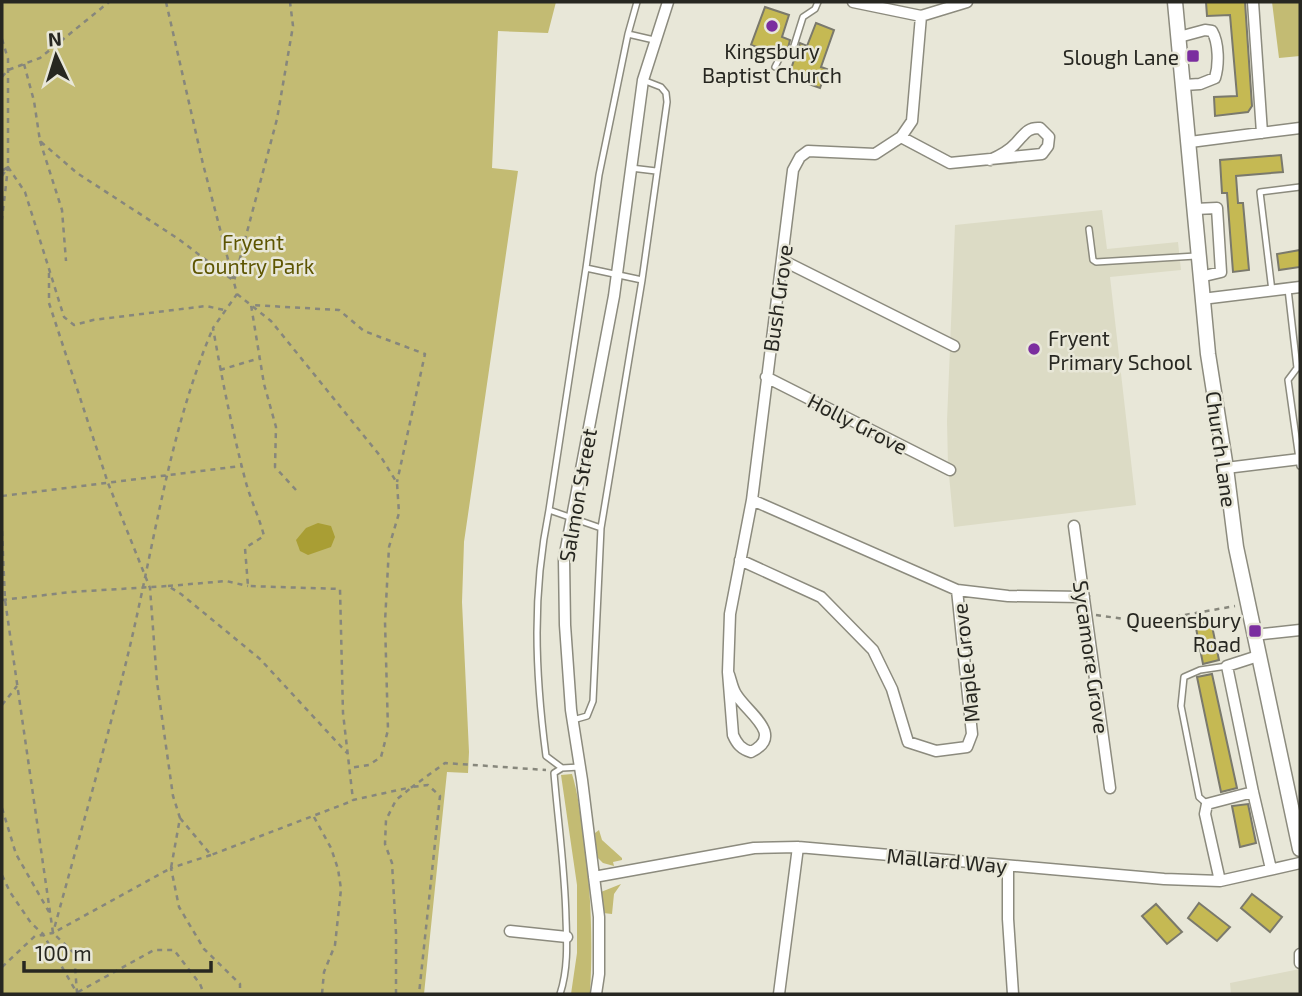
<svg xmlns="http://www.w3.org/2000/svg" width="1302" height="996" viewBox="0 0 1302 996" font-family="'Exo 2',sans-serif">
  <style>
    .built { fill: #dcdbc5 }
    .green { fill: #c3bb73 }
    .water { fill: #a99e34 }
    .building { fill: #c5b953; stroke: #7a796c; stroke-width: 2 }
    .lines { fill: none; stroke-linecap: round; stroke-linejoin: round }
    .service-casing { stroke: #8c8b7e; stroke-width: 8 }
    .minor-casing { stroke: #8c8b7e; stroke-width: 13 }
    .secondary-casing { stroke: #8c8b7e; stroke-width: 17 }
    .path { stroke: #87877c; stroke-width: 2.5; stroke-dasharray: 5 5; stroke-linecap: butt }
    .service { stroke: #fff; stroke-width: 5 }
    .minor { stroke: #fff; stroke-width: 10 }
    .secondary { stroke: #fff; stroke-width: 14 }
    .poi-dot { fill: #7b2e9f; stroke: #e8e7d8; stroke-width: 2.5 }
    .labels { text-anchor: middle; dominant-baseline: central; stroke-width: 5; stroke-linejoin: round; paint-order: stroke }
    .poi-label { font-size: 21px; fill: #272721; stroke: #e8e7d8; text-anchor: end }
    .park-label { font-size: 21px; fill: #5d5502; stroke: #e8e7d8 }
    .street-label { font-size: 21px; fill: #272721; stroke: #e8e7d8 }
  </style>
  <rect width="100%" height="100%" fill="#e8e7d8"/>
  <path class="built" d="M1102,210L1107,249L1178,242L1181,270L1110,277L1136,505L954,527L948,465L947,421L955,225Z
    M1300,969V994H1231L1230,983Z"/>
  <path class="green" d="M2,2H556L548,33L498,31L492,168L518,171L464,542L462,602L469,752L468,773L447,772L424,994H2Z
    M1272,2H1300V56L1279,58Z
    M572,774C578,793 580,813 583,832C591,887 593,939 590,994H571L577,953V885L561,775Z
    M599,830L602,840L622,858V860L613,862L614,866L603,863L596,856L595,833Z
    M621,884L614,894L612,914L603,913L601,892Z"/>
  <path class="water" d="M318,523L331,526L335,537L331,547L308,555L300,551L296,540L306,528Z"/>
  <path class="building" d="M1206,2H1245L1252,106L1248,112L1215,116L1214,97L1237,96L1230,15L1207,16Z
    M765,7L789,15L782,37L790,40L788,48L776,54L751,45Z
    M816,23L834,30L821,67L827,69L820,88L794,79L796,74L790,72L794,60L790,59L796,55L800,43L807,46Z
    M1281,155L1283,172L1236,176L1238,203H1243L1249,270L1233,272L1227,193H1222L1220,160Z
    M1300,250V267L1279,270L1277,254Z
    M1211,621L1219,660L1203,664L1195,623Z
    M1212,674L1237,788L1221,792L1197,677Z
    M1248,804L1256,843L1240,847L1232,806Z
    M1252,894L1282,917L1270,932L1241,908Z
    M1199,903L1230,927L1217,941L1188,918Z
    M1156,904L1182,932L1167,944L1142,916Z"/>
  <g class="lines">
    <defs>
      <path id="service" d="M637,2L628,34L654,40
        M628,34L599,175L586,268L642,280
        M775,67L780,57L792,52L803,17L815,9L818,2
        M631,168L656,171
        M1089,229L1093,260L1096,262L1196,256
        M586,268L549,510L601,528
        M1288,289L1297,368
        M1272,291L1260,192L1300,187
        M1300,368H1297L1288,380L1300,466
        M549,510C532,594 535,671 546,756L562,768
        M573,720L587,716L593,701L601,528L642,280L667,102L666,93L661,87L643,80
        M1207,804L1199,797L1181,706L1184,677L1200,670L1227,666
        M560,994C568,970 567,944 566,919C565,869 558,822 554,773L562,768L580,767"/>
      <path id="minor" d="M853,2L921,16L967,2
        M1253,2L1262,133
        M1179,37L1205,30L1212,31C1219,43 1219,65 1215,78L1200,84L1184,85
        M901,137L950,163L1042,154L1048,146L1049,137L1040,128C1027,127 1024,135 1016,143C1009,151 999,156 990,160
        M1190,142L1300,128
        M1195,209L1217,208L1221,272L1200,277
        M782,260L954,346
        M1202,299L1300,287
        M766,377L950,470
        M1226,468L1300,459
        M752,500L957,590L1008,596L1084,597
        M1074,526L1110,788
        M740,560L821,597L873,650L892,689L908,742L936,751L967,747L972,734L957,590
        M1254,635L1300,630
        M1258,656L1227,666L1253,792L1271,869
        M728,672C731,679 732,688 736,694C746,712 786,735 751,752C741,749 737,744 733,735L728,672L730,614L752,500L793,170L800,157L808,151L875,154L901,137L912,121L921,16
        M1008,866V919L1013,994
        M594,877L754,848L798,847L1164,879L1220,881L1300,863
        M1220,881L1205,814L1207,804L1253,792
        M510,931L567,937
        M1300,954V963
        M596,994L599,974V917L582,780L571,710L565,625L564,559L614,296L643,80L668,2
        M779,994L798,847"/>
      <path id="secondary" d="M1175,2L1208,354L1226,468L1236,547L1300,849"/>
    </defs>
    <use href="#service" class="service-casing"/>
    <use href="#minor" class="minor-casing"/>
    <use href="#secondary" class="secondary-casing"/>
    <path class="path" d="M166,2L203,164L237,294L213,328C222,379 232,429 245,479C250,499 259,516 264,536L245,548L248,586L340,589L343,713L353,800L412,787L445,763L546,770
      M2,39L8,59V167L2,171
      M24,64L34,101L40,141L77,173L177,238L234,281L277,119L293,26L290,2
      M2,77L8,70L40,58L109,2
      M40,141L62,210L66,261
      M8,167L25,192L64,317L74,325L93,320L206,306L224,310
      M2,176L8,167L2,219
      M49,273V303L108,483L150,588L157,682L173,796L180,818L171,868L53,933
      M237,294L271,321L381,457L397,483L399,513L389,547L385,622L388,730L381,757L369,765L349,768
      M220,370L260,358
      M296,490L275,467L276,427L264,384L251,305L339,310L364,331L425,354L397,482
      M2,496L241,466
      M2,531L5,600L53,933L74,953L77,993L43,934L31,923L10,892L2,875
      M168,586L226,581L248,586
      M2,600L71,592L168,586L181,594L260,659L347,753
      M1096,615L1145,622L1235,606
      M2,705L17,686
      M2,808L16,854L49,912
      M314,817L331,848L338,869L341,889L335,945L324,972L322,994
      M180,818L211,855L352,801
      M211,855L171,868L179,907L204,949L240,984V994
      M2,967L35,936L53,933C79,837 107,742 130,646C155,540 170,429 213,328
      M78,992L154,950H174L200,984L204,994
      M396,994V933L392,863L385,844L386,820L396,800L412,787L428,785L440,796L419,994"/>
    <use href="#service" class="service"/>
    <use href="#minor" class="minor"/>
    <use href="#secondary" class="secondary"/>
  </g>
  <g class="poi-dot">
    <circle cx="772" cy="26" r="7"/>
    <rect x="1186" y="49" width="14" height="14" rx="3.5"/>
    <circle cx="1034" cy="349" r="7"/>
    <rect x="1248" y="624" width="14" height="14" rx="3.5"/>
  </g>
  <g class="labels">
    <g class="poi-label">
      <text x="772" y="50" text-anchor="middle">Kingsbury<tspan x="772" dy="24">Baptist Church</tspan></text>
      <text x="1179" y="56">Slough Lane</text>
      <text x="1048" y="337" text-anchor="start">Fryent<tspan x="1048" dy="24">Primary School</tspan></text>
      <text x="1241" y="619">Queensbury<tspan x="1241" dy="24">Road</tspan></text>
    </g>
    <g class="park-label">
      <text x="253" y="241">Fryent<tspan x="253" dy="24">Country Park</tspan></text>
    </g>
    <g class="street-label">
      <text transform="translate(777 298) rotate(-82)">Bush Grove</text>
      <text transform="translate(858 423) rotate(27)">Holly Grove</text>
      <text transform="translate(1222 449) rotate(82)">Church Lane</text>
      <text transform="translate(577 495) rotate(-80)">Salmon Street</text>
      <text transform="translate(1092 657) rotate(82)">Sycamore Grove</text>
      <text transform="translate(965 663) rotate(-96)">Maple Grove</text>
      <text transform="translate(947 860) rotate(5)">Mallard Way</text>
    </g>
  </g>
  <rect width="1302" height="996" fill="none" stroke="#272721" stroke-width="7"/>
  <g transform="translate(56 56) rotate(356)" stroke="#e8e7d8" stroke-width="5" paint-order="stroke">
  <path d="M0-5L12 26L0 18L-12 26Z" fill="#272721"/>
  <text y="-10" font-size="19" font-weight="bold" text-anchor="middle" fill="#272721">N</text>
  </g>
  <path d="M24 961v10h187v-10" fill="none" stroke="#272721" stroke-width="3.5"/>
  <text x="35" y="961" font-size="21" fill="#272721" stroke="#e8e7d8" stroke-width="5" paint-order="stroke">100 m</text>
</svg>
